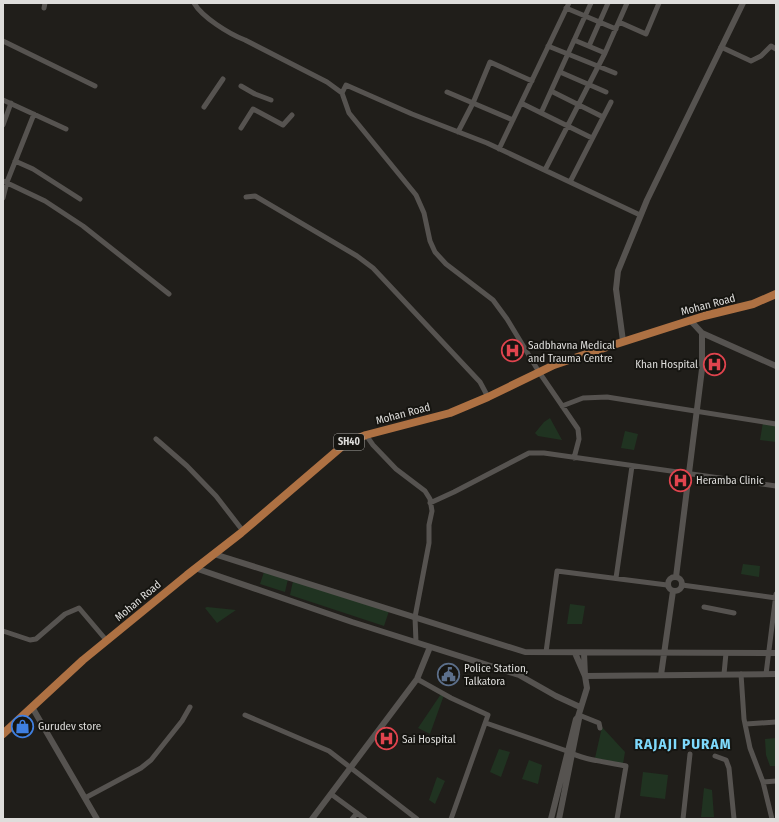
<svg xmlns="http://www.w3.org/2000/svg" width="779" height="822" viewBox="0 0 779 822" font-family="'Fira Sans Condensed',sans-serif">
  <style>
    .green { fill: #203321 }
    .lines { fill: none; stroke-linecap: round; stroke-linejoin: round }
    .minor { stroke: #565350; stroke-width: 5 }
    .tertiary { stroke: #565350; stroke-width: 6 }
    .primary { stroke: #ae7143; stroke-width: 8 }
    .labels { text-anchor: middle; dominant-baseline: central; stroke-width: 4; stroke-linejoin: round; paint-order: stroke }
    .shield { fill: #161511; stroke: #a2a19e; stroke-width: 1 }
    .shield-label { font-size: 10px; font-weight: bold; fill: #dedddb }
    .street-label { font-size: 11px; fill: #dedddb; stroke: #161511 }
    .poi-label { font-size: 11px; fill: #dedddb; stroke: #161511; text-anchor: start }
    .district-label { font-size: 15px; font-weight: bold; letter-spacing: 1px; fill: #7ed9fc; stroke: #161511 }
  </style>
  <rect width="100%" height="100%" fill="#201e1a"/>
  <path class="green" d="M550,418L562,440L538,436L535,433L544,422Z
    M763,422L776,424V442L760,440Z
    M625,431L638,434L634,450L621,448Z
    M743,564L760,566L759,577L741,574Z
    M264,572L288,579L285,592L260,584Z
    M293,581L389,611L384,626L290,595Z
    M570,604L585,606L582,624H567Z
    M207,607L236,610L217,623L205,608Z
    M441,694L444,695L430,734L418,728Z
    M602,727L625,752L623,764L595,758Z
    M776,738V766H770L766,755L765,739Z
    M499,749L510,752L501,777L490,772Z
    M529,760L542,765L538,784L522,779Z
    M643,772L668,775L665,799L640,796Z
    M437,777L445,781L435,804L429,800Z
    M704,788L712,790L714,817H701Z"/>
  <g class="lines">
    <path class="minor" d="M194,3C202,17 229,34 245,40L327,82L342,93L349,113L416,195L424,213L430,241L435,252L446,264L493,300L507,319L539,372L578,429L579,439L574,458
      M44,8L45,3
      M566,8L616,29
      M619,22L646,34L659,3
      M574,40L605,53
      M3,41L95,86
      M548,46L615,73
      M589,46L608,3
      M721,47L751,61L761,56L771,46L776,49
      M560,72L606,92
      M241,86L255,94L271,100
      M551,91L603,117
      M447,92L513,120
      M342,93L346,85L412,114L487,143L640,215
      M3,100L66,129
      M521,103L592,138
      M204,107L223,79
      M541,113L591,3
      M3,125L11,103
      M241,128L253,109L283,125L292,115
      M458,132L473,103L490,62L532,81
      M499,149L569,3
      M15,161L33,169L80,199
      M545,170L605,53L627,3
      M3,181L45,201L83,226L169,294
      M570,182L611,102
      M246,197L255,196L357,256L373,268L480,382L488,397
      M3,198L7,182L34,114
      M562,406L583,398L607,397L776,424
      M366,435L373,445L396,469L425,491L430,499L432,511L429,525V543L415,617L416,642
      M156,439L187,466L216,496L243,531
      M430,503L454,492L529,453H544L776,486
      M616,578L632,466
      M682,585L776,598
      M704,607L734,613
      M3,631L30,640L36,639L65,614L79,608L107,641
      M546,652L557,571L667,585
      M724,674L726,653
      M741,674L744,719L750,748L763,782L772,819
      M766,674L776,594
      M417,679L451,698L488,715L451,819
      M245,715L329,751L417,819
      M579,715L599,723L600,728
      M486,723L567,751C582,760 608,762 626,766L617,819
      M746,724L776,722
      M715,756L726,760L729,768L734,819
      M763,782L776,781
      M331,794L365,819
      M85,798L141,768L151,760L182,721L190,707
      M352,819L357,813
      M683,819L690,754"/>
    <path class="tertiary" d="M690,320L702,333L776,366
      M623,341L616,289L618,271L647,200L743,3
      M214,554L525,652L776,653
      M195,568L352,622L519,675L556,696L580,707
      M668 584a7 7 0 1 1 14 0a7 7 0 1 1-14 0Z
      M676,577L702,369V333
      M584,653L585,676L776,674
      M661,675L673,591
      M32,707L97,819
      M312,819L417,679L430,647
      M551,819L576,719L578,717L587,688L585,676L575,653
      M559,819L579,719"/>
    <path class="primary" d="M3,734L83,660L187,575L241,533L346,443L366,435L450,413L488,397L554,365L610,346L704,316L753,304L776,294"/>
  </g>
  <defs>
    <symbol id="hospital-ring" viewBox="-11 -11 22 22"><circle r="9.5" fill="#161511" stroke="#e0444e" stroke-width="1.5"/><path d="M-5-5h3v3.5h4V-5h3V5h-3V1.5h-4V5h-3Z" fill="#e0444e"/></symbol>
    <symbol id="civic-ring" viewBox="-11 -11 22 22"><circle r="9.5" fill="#161511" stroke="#5c6f8a" stroke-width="1.5"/><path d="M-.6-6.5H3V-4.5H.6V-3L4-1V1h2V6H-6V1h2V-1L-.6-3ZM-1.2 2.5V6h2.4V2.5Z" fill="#5c6f8a"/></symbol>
    <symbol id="shop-ring" viewBox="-11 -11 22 22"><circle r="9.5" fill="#161511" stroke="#3f7fe0" stroke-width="1.5"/><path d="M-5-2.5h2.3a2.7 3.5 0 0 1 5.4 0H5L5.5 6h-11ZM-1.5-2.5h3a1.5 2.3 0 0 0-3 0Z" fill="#3f7fe0"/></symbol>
  </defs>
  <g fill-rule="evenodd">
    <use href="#hospital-ring" x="500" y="338" width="25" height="25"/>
    <use href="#hospital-ring" x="702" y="352" width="25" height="25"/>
    <use href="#hospital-ring" x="668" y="468" width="25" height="25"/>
    <use href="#civic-ring" x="436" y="662" width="25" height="25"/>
    <use href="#shop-ring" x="10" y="714" width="25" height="25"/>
    <use href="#hospital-ring" x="374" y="726" width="25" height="25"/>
  </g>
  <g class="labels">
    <rect class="shield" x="334" y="434" width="30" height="16" rx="3"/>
    <g class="shield-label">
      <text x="349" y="442">SH40</text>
    </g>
    <g class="street-label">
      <text transform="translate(708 305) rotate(-15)">Mohan Road</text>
      <text transform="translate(403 414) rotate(-15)">Mohan Road</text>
      <text transform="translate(138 601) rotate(-40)">Mohan Road</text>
    </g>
    <g class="poi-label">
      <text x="528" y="345">Sadbhavna Medical<tspan x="528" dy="13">and Trauma Centre</tspan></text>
      <text x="698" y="364" text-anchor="end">Khan Hospital</text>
      <text x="696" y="480">Heramba Clinic</text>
      <text x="464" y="668">Police Station,<tspan x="464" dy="13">Talkatora</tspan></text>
      <text x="38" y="726">Gurudev store</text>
      <text x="402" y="739">Sai Hospital</text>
    </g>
    <g class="district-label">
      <text x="683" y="744">RAJAJI PURAM</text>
    </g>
  </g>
  <rect width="779" height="822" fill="none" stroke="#dedddb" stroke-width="8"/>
</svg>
